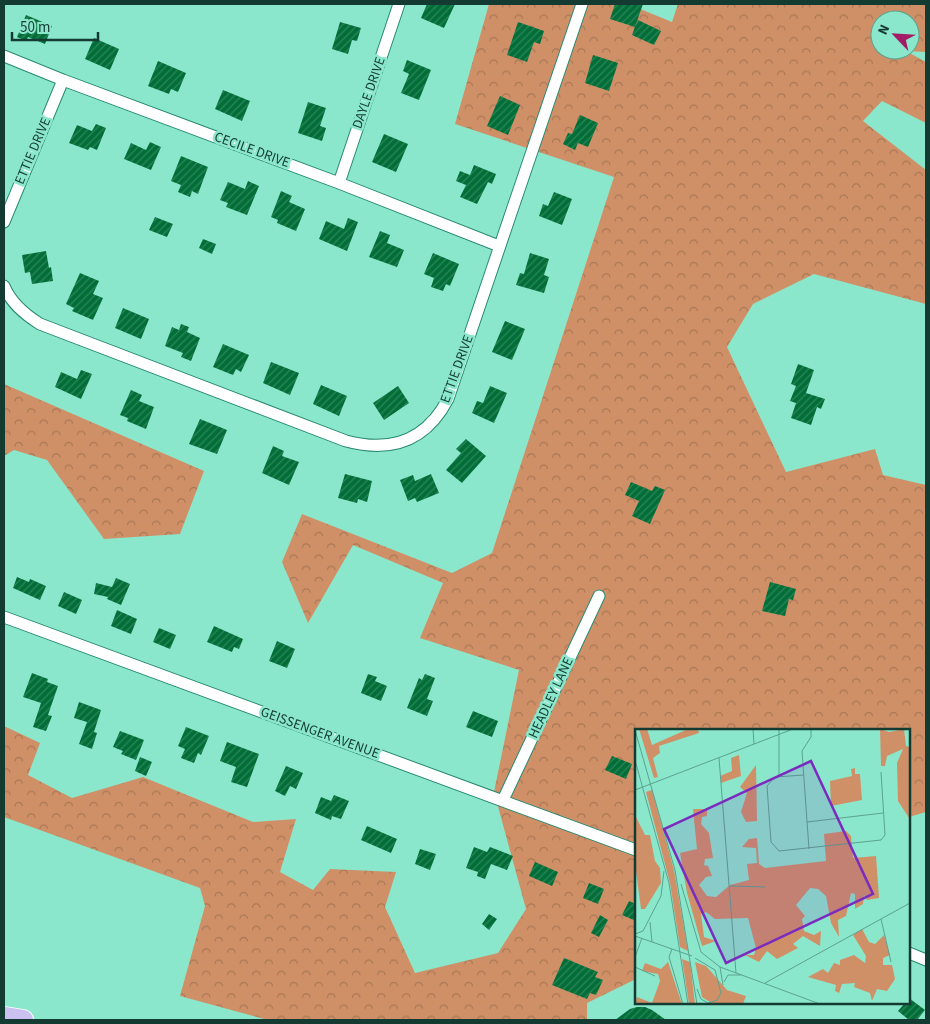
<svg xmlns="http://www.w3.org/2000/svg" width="930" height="1024" viewBox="0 0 930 1024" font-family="'Source Sans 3',sans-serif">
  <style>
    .forest { fill: url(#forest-crowns); fill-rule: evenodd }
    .building { fill: url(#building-hatch) }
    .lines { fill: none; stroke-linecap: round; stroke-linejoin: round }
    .minor-casing { stroke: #288a72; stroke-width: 13 }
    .motorway-casing { stroke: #fff; stroke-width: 22 }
    .minor { stroke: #fff; stroke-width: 11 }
    .motorway { stroke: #cac1f1; stroke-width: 20 }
    .labels { text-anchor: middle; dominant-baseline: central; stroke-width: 5; stroke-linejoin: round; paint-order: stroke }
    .street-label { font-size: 14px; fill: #143b31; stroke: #8be7cc }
    .inset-road { fill: none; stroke: #5ba28e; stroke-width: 1 }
    .view { fill: #7b2cbf; fill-opacity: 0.15; stroke: #7b2cbf; stroke-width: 2.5 }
    .inset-edge { fill: none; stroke: #143b31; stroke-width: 2.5 }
  </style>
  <defs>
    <pattern id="forest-crowns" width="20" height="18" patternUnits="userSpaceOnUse" patternTransform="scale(1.25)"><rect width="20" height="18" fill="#d09067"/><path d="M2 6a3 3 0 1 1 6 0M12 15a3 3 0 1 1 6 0" fill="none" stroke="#a87755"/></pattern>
    <pattern id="building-hatch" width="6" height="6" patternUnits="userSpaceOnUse" patternTransform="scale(1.25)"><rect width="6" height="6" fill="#016e38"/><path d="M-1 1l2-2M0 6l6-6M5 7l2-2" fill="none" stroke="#2f845a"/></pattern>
  </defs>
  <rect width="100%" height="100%" fill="#8be7cc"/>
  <path class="forest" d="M489,4H628L672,22L678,4H926V52L906,51L926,62V123L882,101L863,121L926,170V304L814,274L753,304L727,347L786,472L875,449L883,475L926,485V812L909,817V730H636V979L587,1003V1020H268L180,996L205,906L200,888L4,817V726L40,743L28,775L72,798L143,777L253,822L296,819L280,872L313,890L330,869L396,872L385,907L415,973L498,953L526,909L494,792L519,670L420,638L443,583L353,545L308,623L282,562L302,514L452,573L492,553L614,177L455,124ZM880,20H910V50H880Z
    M4,384L204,471L180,534L104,539L47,460L14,450L4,456Z"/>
  <path class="building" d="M427,4H455L444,28L421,18Z
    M615,4H643L635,27L638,20L661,31L654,45L632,35L635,27L610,19Z
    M26,15L52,26L45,44L28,37L26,41L17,37Z
    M340,22L361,28L357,41L352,40L348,54L332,49Z
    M518,22L544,31L540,44L534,42L527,62L507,55Z
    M94,38L119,49L110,70L85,59Z
    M593,55L618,63L609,91L585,83Z
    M407,60L431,70L419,100L401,93L409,74L403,71Z
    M158,61L186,73L178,92L171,89L169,94L148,86Z
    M223,90L250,101L242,121L215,109Z
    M500,96L520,105L508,135L487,126Z
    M308,102L326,108L320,126L326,128L322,141L298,133Z
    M580,115L598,123L588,147L578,143L575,150L563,144L568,133L572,134Z
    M96,124L106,128L97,150L90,147L88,150L69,143L77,125L92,131Z
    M384,134L408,144L396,172L372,162Z
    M150,142L161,147L151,170L124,159L131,143L146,150Z
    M181,156L208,167L198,194L192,191L190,197L178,192L181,185L171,181Z
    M474,165L496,174L492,184L488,182L477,204L460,197L466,185L456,181L460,171L470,175Z
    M248,181L259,186L247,215L226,207L228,203L220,200L228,182L245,189Z
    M281,191L292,196L289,202L305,209L296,231L277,223L278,220L271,217Z
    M554,192L572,199L562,225L539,216L543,204L548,206Z
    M155,217L173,224L167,237L149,230Z
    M348,218L358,222L347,251L319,239L326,221L344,229Z
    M380,231L390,235L387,243L404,250L397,267L369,257Z
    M203,239L216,244L212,254L199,248Z
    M46,251L49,268L51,267L53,281L32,284L30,272L25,273L22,255Z
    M433,253L459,264L450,286L446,284L443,291L431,287L434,278L424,274Z
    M530,253L549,259L544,275L549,277L544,293L516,285L520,273L524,274Z
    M80,273L99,281L93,294L103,298L93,320L72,311L74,308L66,304Z
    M123,308L149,319L141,339L115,328Z
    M505,321L525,329L512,360L492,352Z
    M181,324L189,327L187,332L200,338L191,361L181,357L183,353L165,346L172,327L179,330Z
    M223,344L249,355L241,372L236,369L233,375L213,367Z
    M271,362L299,373L290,395L263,383Z
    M798,364L814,370L806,393L825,399L821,409L817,407L811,425L791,418L796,403L790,401L796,386L791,384Z
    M81,370L92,374L81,399L55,387L61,372L77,379Z
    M321,385L347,396L339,416L313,404Z
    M398,386L409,403L384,420L373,403Z
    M490,386L507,393L494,423L472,413L477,401L483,403Z
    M131,390L142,395L139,401L154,407L146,429L127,421L128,418L120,415Z
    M200,419L227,430L217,454L189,444Z
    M466,439L486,456L462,483L446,470L461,453L456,449Z
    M273,446L284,451L282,456L299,462L289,485L262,473Z
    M345,474L372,481L367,502L358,499L357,503L338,498Z
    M431,474L439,493L417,502L415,498L408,501L400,480L413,475L415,481Z
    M631,482L652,491L655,486L665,490L650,524L632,516L639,501L625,495Z
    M17,577L29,582L30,579L46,586L40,600L13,588Z
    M116,578L130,584L121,605L107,599L108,597L94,594L96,583L112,587Z
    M770,582L796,589L793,600L789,599L785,616L762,611Z
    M64,592L82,600L76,614L58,606Z
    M117,610L137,619L131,634L111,626Z
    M214,626L243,639L239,649L234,647L232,652L207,642Z
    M159,628L176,635L170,649L153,642Z
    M277,641L295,649L287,668L269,661Z
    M32,673L48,679L47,682L58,686L48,715L52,716L46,731L33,727L41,703L23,697Z
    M368,674L377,677L375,681L387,686L381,701L361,693Z
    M425,674L435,678L427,699L433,701L427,716L407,708L419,678L422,680Z
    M79,702L101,710L94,732L97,733L92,749L79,744L87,722L74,718Z
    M473,711L498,721L492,737L466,727Z
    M186,727L209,736L201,755L198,753L194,763L181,758L185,749L178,746Z
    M120,731L144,740L136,760L121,754L123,751L113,747Z
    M227,742L259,754L247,787L231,782L236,767L220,761Z
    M612,756L632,764L626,779L605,770Z
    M140,757L152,762L146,776L135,771Z
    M286,766L303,773L296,789L290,786L285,796L275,791Z
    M334,795L349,801L341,819L332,816L331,820L315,813L321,797L331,801Z
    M367,826L397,839L391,853L361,840Z
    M474,847L487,852L490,847L513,856L507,870L491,864L485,879L477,876L478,872L466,868Z
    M420,849L436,854L430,870L415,864Z
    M535,862L558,872L552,886L529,876Z
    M589,883L604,889L598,904L583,898Z
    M629,901L636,904V921L622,915Z
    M489,914L497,919L489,930L482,924Z
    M600,915L608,920L599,937L591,933Z
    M564,958L598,972L595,977L603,980L596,995L590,993L587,999L552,985Z
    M909,998L925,1010L917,1020H909L898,1011L905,1003H909Z
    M637,1007H645L652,1010L666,1020H615L630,1009Z"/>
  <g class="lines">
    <defs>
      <path id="minor" d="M4,56L63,80L339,183L499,246
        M339,183L399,4
        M4,222L63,80
        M4,286C11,303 24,314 40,324L346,441C391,453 426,441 448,399L582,4
        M4,617L636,850
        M503,800L599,596
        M909,953L926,960"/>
      <path id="motorway" d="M4,1017L23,1020"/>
    </defs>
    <use href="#minor" class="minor-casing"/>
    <use href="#motorway" class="motorway-casing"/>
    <use href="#minor" class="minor"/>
    <use href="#motorway" class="motorway"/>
  </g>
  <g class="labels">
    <g class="street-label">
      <text transform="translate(369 93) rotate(-71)">DAYLE DRIVE</text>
      <text transform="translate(252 150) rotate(20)">CECILE DRIVE</text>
      <text transform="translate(33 151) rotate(-67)">ETTIE DRIVE</text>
      <text transform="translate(457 369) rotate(-70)">ETTIE DRIVE</text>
      <text transform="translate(551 698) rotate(-65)">HEADLEY LANE</text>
      <text transform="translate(320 733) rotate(20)">GEISSENGER AVENUE</text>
    </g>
  </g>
  <g transform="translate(635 729)">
    <rect width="275" height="275" fill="#8be7cc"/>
    <path d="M104,26L106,47L86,54L85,47L97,42L96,29ZM17,61L39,141L53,222L45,218L35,154L11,63ZM47,230L55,233L60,275H54Z" fill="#d09067"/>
    <path d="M4,0H12L17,16L53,0H63L64,4L24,17L25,24L18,29L23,48L19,49ZM245,0L254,3L269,0L271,17L275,18L274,89L263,72L262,34L268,20L252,27L250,37H246ZM121,36L122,92L111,93L106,83L112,64L105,58ZM58,80H72V87L67,88L66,95L74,104L78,129L70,130L69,136L73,137L77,147L71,148L64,156L72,167L81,168L95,156L114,151L112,135L122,134L121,119L107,118L114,110L122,109L124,135L130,139L191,132L189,105L211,102L216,107L218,129L241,127L244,169L232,171L229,166L228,175L220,180V165L216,164L211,187L203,191L204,208L196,194L191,167L183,160L175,159L161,176L170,187L167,190L169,202L179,206L186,202L185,217L168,207L158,215L163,219L142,230L132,222L124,233L110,226H119L121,219L113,189L80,190L71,183L66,185L69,208L81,212L67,217L52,164L45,124L62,120ZM0,86L10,106H15L20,132L25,139L26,154L10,180H6L0,135ZM227,200L234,213L240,215L249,206L255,226L248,229V236H257L260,250L252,262L242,260L237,272L235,264L219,258L220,254L207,255L204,264L200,262L201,256L173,248L188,240L193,244L199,234L205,236V231L219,226L230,234L231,227L218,206ZM33,233L47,275H0L2,268L17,274L25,252L23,245L7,242L10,234L26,240ZM60,233L71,237L92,261L111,267L108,275H78L67,268Z" fill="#d09067"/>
    <path d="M220,39V45H225L227,71L196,77L195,52L217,47L216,40Z" fill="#d09067"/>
    <path class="inset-road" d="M118,0L119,15M144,0V47M0,1L40,141L62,275M84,29L101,244M0,31L34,154L53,275M169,46L140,48L132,57L136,113L144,122L246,111L250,106L246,43M0,61L158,0M172,93L248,84M174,120L167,22L176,8V0M46,155L66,223L85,238L88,256M95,157L130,158M246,190L256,233M15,193L17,213M0,205L8,202L26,167L29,142M0,207L57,227M37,220L34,228L48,275M0,228L7,209M60,229L80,241L86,264L82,271L73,274L66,270L62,260M0,238L20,247M85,238L185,275M89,253L93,246H106M130,254L275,174"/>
    <path class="view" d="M176,32L238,165L91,234L29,100Z"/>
    <rect width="275" height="275" class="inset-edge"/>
  </g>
  <rect width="930" height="1024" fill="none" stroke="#143b31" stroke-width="10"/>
  <g transform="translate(895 35) rotate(295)"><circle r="24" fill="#8be7cc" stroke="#5ba28e"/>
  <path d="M0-4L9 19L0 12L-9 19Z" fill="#a31b66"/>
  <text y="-8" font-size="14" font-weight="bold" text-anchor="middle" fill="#143b31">N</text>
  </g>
  <path d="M12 32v8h86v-8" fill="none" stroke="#143b31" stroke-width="2.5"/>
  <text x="20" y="32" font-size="15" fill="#143b31" stroke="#8be7cc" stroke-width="4" paint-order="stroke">50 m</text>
</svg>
